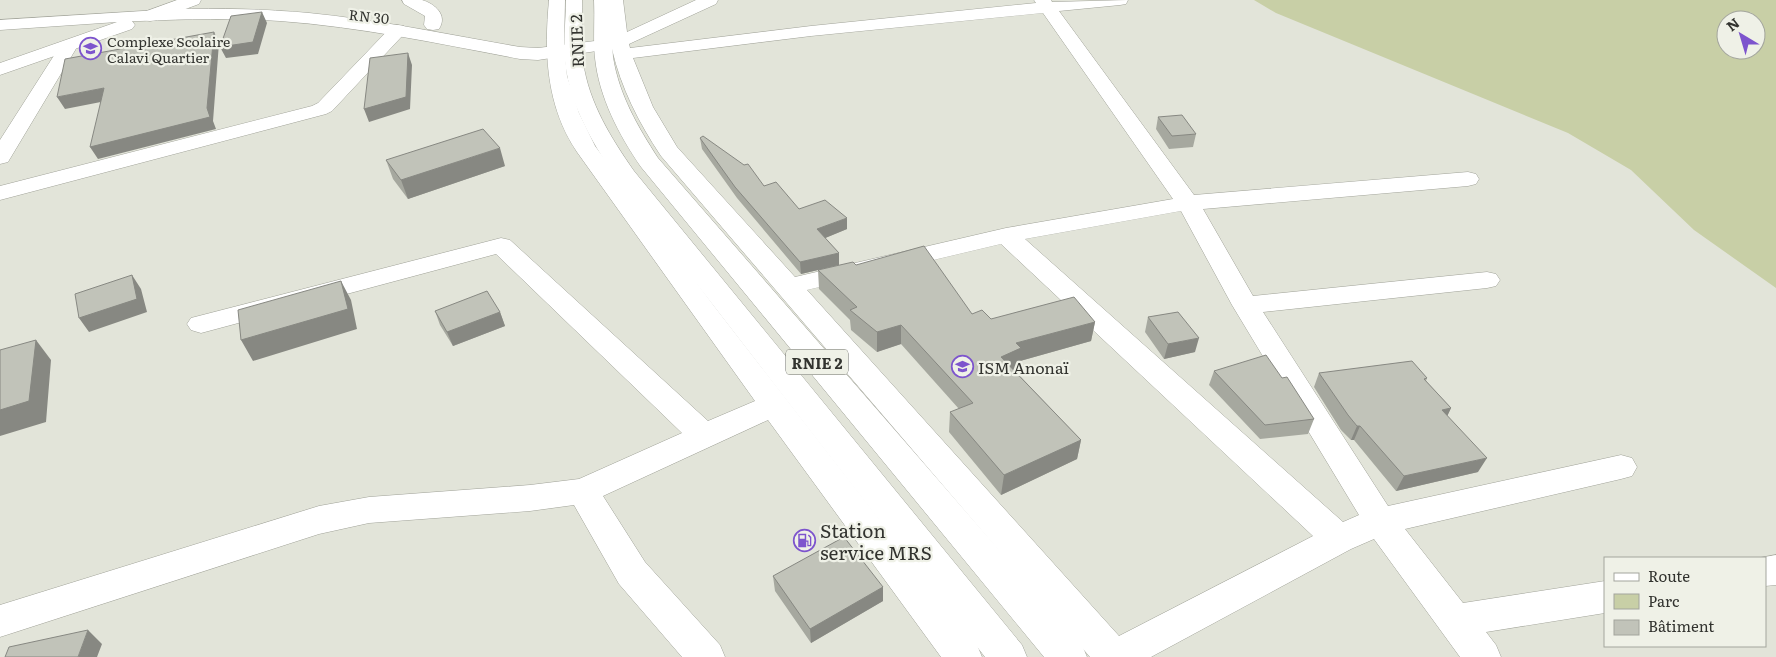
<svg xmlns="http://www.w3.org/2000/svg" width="1776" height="657" viewBox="0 0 1776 657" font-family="Literata,serif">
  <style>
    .green { fill: #c8cfa6; fill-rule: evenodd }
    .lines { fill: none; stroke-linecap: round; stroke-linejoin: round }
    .minor-casing { stroke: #a0a298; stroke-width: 1 }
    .major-casing { stroke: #a0a298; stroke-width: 1 }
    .highway-casing { stroke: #a0a298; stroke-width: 1 }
    .minor { fill: #fff; fill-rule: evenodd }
    .major { fill: #fff; fill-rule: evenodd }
    .highway { fill: #fff; fill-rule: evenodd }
    .wall { fill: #a6a89f }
    .shaded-wall { fill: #878882 }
    .building { fill: #c1c3b9; stroke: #878882 }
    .labels { text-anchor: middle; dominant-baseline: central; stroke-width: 4.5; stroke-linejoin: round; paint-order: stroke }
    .far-street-label { font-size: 14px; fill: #32332f; stroke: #eff1e7 }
    .far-poi-label { font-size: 14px; fill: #32332f; stroke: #eff1e7; text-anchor: start }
    .shield { fill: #eff1e7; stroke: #6b6c66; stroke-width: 1 }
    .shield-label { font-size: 15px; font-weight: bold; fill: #32332f }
    .street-label { font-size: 16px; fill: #32332f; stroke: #eff1e7 }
    .poi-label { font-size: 16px; fill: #32332f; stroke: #eff1e7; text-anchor: start }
    .near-poi-label { font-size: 19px; fill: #32332f; stroke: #eff1e7; text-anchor: start }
  </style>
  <rect width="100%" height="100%" fill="#e2e4d9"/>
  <path class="green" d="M1254,0H1776V288L1694,230L1631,170L1568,133L1276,13ZM1726,20H1756V50H1726Z"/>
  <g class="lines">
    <defs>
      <path id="minor" d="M177,0H201L199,4L156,20L150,21L144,20L141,16L144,12Z
        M402,0C408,0 416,0 422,0C435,4 448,15 439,29L433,30L427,29L424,25L425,16L404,4Z
        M549,0H565L564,45L567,76L579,113L595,146L714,306L977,645L982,657H941L768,420L603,496L645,562L720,645L725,657H682L619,584L574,505L530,511L369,523L319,534L0,637V605L319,506L369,497L530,485L579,479L682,433L496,254L201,333L191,330L187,324L191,318L501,238L510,240L708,421L755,401L577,152C546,106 544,53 549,0Z
        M607,0H623L627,32L696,0H718L716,4L629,44L630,48L811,26L1036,3L1034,0H1051L1052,2L1128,0L1126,4L1120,5L1059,11L1194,195L1468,172L1476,174L1479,179L1476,184L1468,186L1203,209L1253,296L1487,272L1496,274L1500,280L1496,286L1487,288L1263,312L1388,506L1621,455L1632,458L1637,467L1632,476L1621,479L1405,529L1463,603L1605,581V613L1486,632L1496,645L1501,657H1460L1374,539L1351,549L1151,657H1090L661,156C639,123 621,88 612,49H600L597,45L600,41L610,39ZM1043,13L1173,199L1006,228L795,277L677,147L653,107L633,58L811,36ZM1181,211L1232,305L1359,515L1343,522L1025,239ZM1001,244L1313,536L1119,636L807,290Z
        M398,25L404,26L407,30L404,34L332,111L326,114L0,200V186L312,106L318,103L392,26Z
        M68,42L74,43L77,47L8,162L0,164V140L62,43Z
        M1776,555V585L1765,586V558H1759Z"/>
      <path id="major" d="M175,9C220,8 264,9 309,13C380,20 450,35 520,47L538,48L603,40L609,41L612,45L609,49L603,50L538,60L520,59C441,44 361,27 280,21C234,18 187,19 140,21H132L135,25L132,29L0,75V63L117,22L0,30V20Z"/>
      <path id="highway" d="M566,0H582C583,21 580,42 583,62C589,103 611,138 634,171L1022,645L1027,657H985L628,195C600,155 570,111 565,61C563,41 566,20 566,0Z
        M594,0H610C612,19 611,38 613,57C619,95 638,127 658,158L1082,645L1087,657H1044L641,167C619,135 599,97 595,58C593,39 595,19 594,0Z"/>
    </defs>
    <use href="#minor" class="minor-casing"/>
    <use href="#major" class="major-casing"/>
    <use href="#highway" class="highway-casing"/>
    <use href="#minor" class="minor"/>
    <use href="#major" class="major"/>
    <use href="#highway" class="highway"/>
  </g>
  <path class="wall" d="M1158,117L1196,134L1193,147L1169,149L1156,129Z
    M700,138L764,186L799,209L847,229L825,238L839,253V265L801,274L737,198L702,149Z
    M386,160L505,166L408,199L393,179Z
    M856,265L972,314L991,319L1095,322L1091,341L1020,361L1019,368L1014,370L1081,440L1077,459L1001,495L949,432L950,412L959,409L901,344L877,352L851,330L850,320L819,289L818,270Z
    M435,311L500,312L505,326L453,346L440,325Z
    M1148,317L1195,352L1164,359L1145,332Z
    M1214,371L1282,378L1314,419L1308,434L1260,439L1209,385Z
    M1319,373L1427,378L1426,381L1451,408L1447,416L1478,472L1396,491L1354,440H1351L1341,430L1314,387Z
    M773,576L883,587V601L811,643L775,591Z"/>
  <path class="shaded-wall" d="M262,12L267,23L258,54L226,58L220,47Z
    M214,32L219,43L213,121L216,129L98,159L90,147Z
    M408,53L412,65L410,109L369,122L364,109Z
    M104,88L111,100L65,109L57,97Z
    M500,148L505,166L408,199L401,180Z
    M847,218V229L818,241L817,229Z
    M839,253V265L801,274L800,262Z
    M132,275L141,289L147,312L89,332L79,318Z
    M341,281L351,300L357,329L253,361L241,340Z
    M500,312L505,326L453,346L447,332Z
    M1095,322L1091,341L1020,361L1019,368L999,376L1001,357L1016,343Z
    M901,325V344L877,352V332Z
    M1199,338L1195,352L1164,359L1168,344Z
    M36,340L51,360L46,422L0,436V410Z
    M1451,408L1444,423L1442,410Z
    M1357,426H1360L1354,440H1351Z
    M1081,440L1077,459L1001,495L1004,475Z
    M1487,458L1478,472L1396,491L1404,476Z
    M883,587V601L811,643L810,629Z
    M88,630L102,644L97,657H78Z"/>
  <path class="building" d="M262,12L253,42L220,47L231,16Z
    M214,32L207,108L210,117L90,147L104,88L57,97L65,59Z
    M408,53L406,97L364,109L370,58Z
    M1182,115L1196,134L1172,136L1158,117Z
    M483,129L500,148L401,180L386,160Z
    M703,136L744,165L748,164L764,186L776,182L799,209L825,200L847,218L817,229L839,253L800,262L735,187L700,138Z
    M924,246L972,314L982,310L991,319L1074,297L1095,322L1016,343L1021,348L1001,357L1081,440L1004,475L950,412L973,403L901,325L877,332L850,310L857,307L818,270L853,262L856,265Z
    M132,275L137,299L79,318L75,294Z
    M341,281L348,309L241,340L238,310Z
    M487,291L500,312L447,332L435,311Z
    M1178,312L1199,338L1168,344L1148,317Z
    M36,340L29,401L0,410V350Z
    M1266,355L1282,378L1287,377L1314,419L1265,425L1214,371Z
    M1412,361L1427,378L1424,379L1451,408L1442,410L1487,458L1404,476L1360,426H1357L1348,415L1319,373Z
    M844,537L883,587L810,629L773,576Z
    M88,630L78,657H5L9,647Z"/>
  <defs>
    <symbol id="school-ring" viewBox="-11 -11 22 22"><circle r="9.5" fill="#eff1e7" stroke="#7d54cd" stroke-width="1.5"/><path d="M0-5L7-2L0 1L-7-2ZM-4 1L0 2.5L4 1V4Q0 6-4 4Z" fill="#7d54cd"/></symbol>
    <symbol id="university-ring" viewBox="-11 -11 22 22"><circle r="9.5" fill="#eff1e7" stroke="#7d54cd" stroke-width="1.5"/><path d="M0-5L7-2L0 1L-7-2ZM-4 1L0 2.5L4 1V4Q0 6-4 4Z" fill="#7d54cd"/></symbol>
    <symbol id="fuel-ring" viewBox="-11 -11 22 22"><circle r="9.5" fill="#eff1e7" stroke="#7d54cd" stroke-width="1.5"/><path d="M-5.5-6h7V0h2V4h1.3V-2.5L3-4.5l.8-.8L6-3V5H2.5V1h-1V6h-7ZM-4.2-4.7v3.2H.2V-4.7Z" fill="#7d54cd"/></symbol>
  </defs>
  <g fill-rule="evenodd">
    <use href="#school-ring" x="78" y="36" width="25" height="25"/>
    <use href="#university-ring" x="950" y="354" width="25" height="25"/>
    <use href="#fuel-ring" x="792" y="528" width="25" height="25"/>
  </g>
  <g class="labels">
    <g class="far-street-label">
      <text transform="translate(369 16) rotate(6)">RN 30</text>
    </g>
    <g class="far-poi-label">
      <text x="107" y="41">Complexe Scolaire<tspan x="107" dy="16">Calavi Quartier</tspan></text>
    </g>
    <rect class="shield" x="786" y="349.5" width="62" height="25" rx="4"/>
    <g class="shield-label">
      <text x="817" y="362">RNIE 2</text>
    </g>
    <g class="street-label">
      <text transform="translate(576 41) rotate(-92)">RNIE 2</text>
    </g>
    <g class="poi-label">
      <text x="978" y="367">ISM Anonaï</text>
    </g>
    <g class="near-poi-label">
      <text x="820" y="530">Station<tspan x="820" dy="22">service MRS</tspan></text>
    </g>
  </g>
  <rect x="1604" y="557" width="162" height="90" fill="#eff1e7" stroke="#a3a59d"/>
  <rect x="1614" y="573" width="25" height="8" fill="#ffffff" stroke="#a3a59d"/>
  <text x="1648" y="582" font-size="15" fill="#32332f">Route</text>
  <rect x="1614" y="594" width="25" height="15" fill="#c8cfa6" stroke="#a3a59d"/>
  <text x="1648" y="607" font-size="15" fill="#32332f">Parc</text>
  <rect x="1614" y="620" width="25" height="15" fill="#c1c3b9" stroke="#a3a59d"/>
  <text x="1648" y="632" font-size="15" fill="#32332f">Bâtiment</text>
  <g transform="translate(1741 35) rotate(322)"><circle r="24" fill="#eff1e7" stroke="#a3a59d"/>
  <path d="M0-4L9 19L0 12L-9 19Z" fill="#7d54cd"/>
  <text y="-8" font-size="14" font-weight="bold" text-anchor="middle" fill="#32332f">N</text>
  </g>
</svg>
